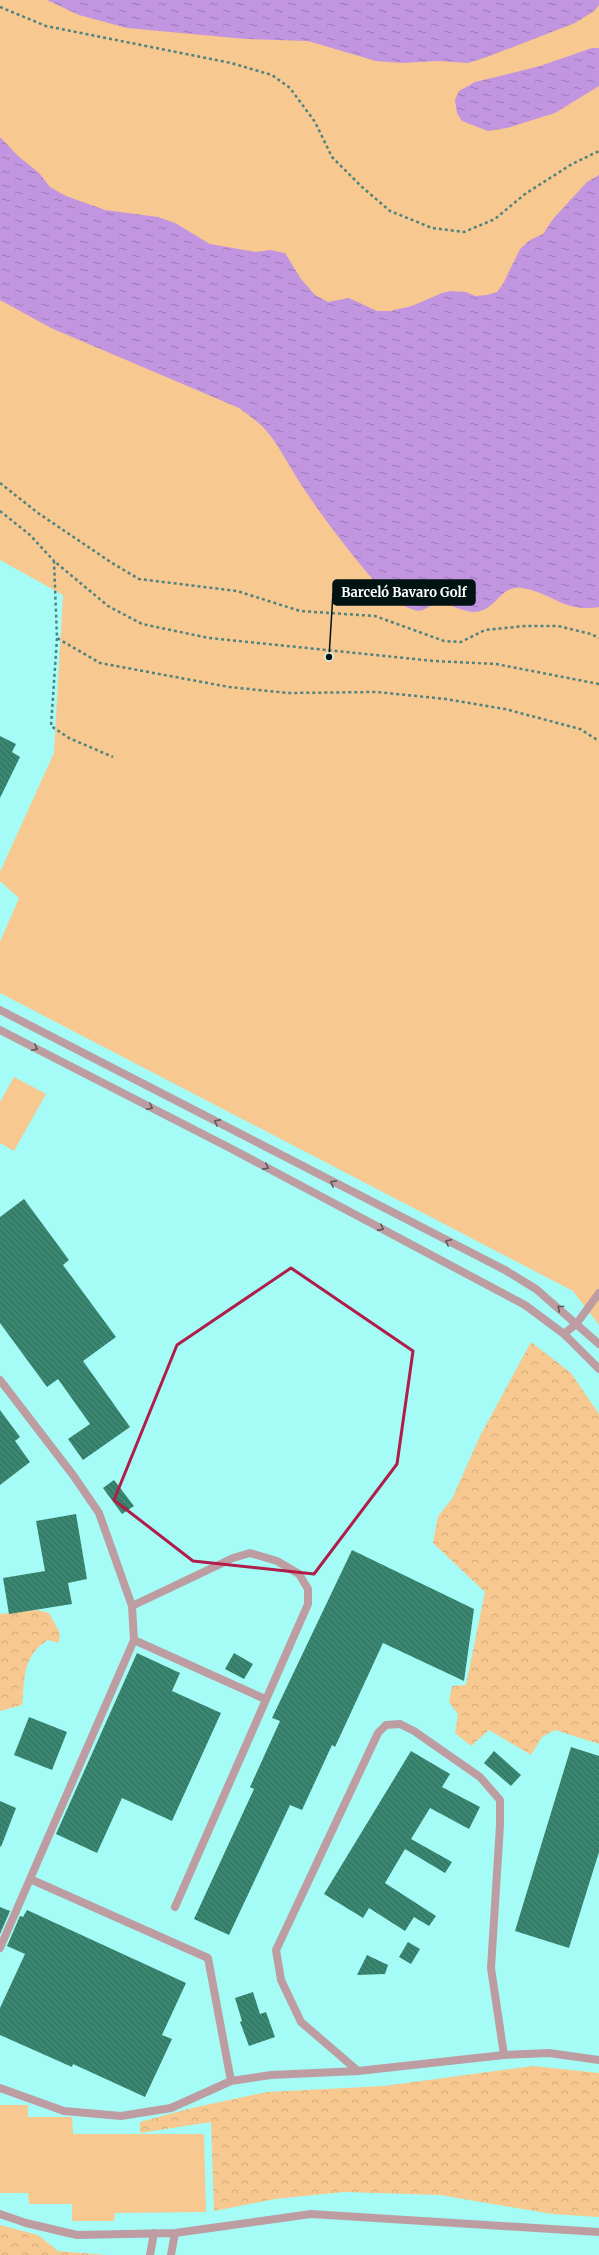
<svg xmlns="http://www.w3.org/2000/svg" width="599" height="2255" viewBox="0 0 599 2255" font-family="Merriweather,serif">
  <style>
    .grass { fill: #f7c88f }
    .forest { fill: url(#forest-crowns) }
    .water { fill: url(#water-ripples) }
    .building { fill: url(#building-back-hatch) }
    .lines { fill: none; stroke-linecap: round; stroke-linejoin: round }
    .path { stroke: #4f8380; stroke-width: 2.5; stroke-dasharray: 3 3; stroke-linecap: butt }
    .lane { stroke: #bd9da1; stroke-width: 8 }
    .oneway { stroke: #5e585a }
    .marked { fill: none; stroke: #b01d48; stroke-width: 3; stroke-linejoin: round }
    .leader { fill: none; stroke: #001312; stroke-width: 1.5 }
    .callout-dot { fill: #001312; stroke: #defefc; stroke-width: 1.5 }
    .callout { fill: #001312; stroke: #001312; stroke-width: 1.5 }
    .callout-label { font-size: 13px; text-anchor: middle; font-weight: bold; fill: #fff }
  </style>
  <defs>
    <pattern id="forest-crowns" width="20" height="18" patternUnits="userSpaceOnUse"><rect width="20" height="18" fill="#f7c88f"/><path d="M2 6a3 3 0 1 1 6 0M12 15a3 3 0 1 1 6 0" fill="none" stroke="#d2ab7a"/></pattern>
    <pattern id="water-ripples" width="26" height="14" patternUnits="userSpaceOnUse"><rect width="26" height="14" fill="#c295e0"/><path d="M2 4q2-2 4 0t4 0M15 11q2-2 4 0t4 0" fill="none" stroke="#9b78b4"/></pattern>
    <pattern id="building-back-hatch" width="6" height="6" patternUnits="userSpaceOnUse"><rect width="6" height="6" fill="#3a8670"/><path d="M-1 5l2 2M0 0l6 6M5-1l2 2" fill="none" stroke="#2e6c5b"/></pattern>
  </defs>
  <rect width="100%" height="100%" fill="#a5fcf7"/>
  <path class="grass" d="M0,0H599V1325L573,1291L0,993V942L19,898L0,881V872L54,753L63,595L0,560Z
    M14,1077L46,1094L14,1151L0,1143V1102Z
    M0,2105H28V2117H72L73,2134H204L206,2212L115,2213L114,2221H72V2204H29L28,2193H0Z"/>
  <path class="forest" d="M531,1342L571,1373L599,1414V1744L555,1730L542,1737L531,1755L489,1730L471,1746L455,1733L458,1714L449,1702L452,1686L466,1685L485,1592L433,1543L438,1516L452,1499L480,1436Z
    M37,1610L49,1613L60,1633L59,1643L48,1640C22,1656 25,1678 22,1705L0,1711V1614Z
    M533,2066L599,2073V2217L552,2214L440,2195L344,2192L275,2199L214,2211L211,2122L140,2133V2122L192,2108L267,2092L384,2086Z
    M0,2225L38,2235L58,2251L106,2255H0Z"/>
  <path class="water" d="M47,0H599V5L594,11L575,23L487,57L468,63L438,61L402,63L376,61L308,41L246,39L127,28L79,15Z
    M592,48H599V86L555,113L507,128L488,131L462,121L457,113L455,100L459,91L475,82L540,66Z
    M0,137L18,156L39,173L50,187L66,196L105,210L158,217L175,223L210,244L256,252L270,250L285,253L301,279L315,295L328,302L349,298L377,311H390L412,306L442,293L451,291L466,292L475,296L487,295L497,292L503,284L520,249L530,240L543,234L553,219L587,182L599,175V607C563,613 552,592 521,588C503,585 497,605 483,610C467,617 452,602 436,604C427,606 424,613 414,610C395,604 382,589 369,575C344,545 321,515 300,483C288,464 278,443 263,427C256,420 247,414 239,408L51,328L0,300Z"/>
  <path class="building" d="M0,736L16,744L12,752L20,757L0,798Z
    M24,1199L69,1260L63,1265L116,1337L83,1361L130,1427L83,1460L68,1439L90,1424L58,1379L47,1387L0,1323V1217Z
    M0,1410L20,1437L15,1441L30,1462L0,1485Z
    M114,1480L134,1506L122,1514L103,1488Z
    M76,1514L87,1579L68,1583L72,1604L9,1614L3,1578L45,1571L36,1521Z
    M352,1550L474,1609L464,1681L383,1643L335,1747L332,1745L302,1810L290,1805L229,1935L194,1919L254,1789L250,1787L280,1721L272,1718Z
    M137,1653L180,1673L172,1691L221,1713L172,1821L122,1798L97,1853L56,1834Z
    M234,1653L253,1664L244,1679L225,1669Z
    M29,1717L67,1732L52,1770L14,1755Z
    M571,1747L599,1756V1852L569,1948L515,1931Z
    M411,1751L450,1774L442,1787L480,1807L469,1829L430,1808L411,1839L452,1862L445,1873L405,1849L385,1883L436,1916L429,1926L414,1917L405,1931L369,1908L363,1918L324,1894Z
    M494,1751L521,1775L511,1786L484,1763Z
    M0,1801L16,1808L1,1847L0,1846Z
    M0,1907L10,1911L0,1934Z
    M27,1910L186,1983L162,2035L172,2039L145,2097L73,2064L72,2067L0,2035V2008L25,1954L7,1946L20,1916L23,1917Z
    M408,1942L420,1949L411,1964L399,1957Z
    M367,1955L388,1965L385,1974L357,1975Z
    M253,1992L260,2014L266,2012L275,2037L249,2046L240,2022L242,2021L235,1998Z"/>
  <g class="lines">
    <path class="path" d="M0,7L46,26L231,63L272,75L290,88L315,122L332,157L362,187L390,211L432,228L464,232L495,219L525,194L572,164L599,151
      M0,483L38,513L112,563L139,579L237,591L300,611L375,616L444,641L461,642L485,630L525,626H558L591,634L599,638
      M0,511L30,535L54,561
      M57,638L51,726L69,738L113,757
      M599,684L496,664L434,661L209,638L142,624L108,606L54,561L57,638L100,663L229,687L288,693L377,692L446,699L505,709L580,729L599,741"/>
    <path class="lane" d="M0,1010L505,1270L536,1289L599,1344
      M0,1030L228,1147L525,1305L564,1334L599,1369
      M564,1334L577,1323L599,1293
      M0,1380L73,1475L99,1513L132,1606L134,1640L30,1879
      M132,1606L233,1558L250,1553L277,1561L299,1574L308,1589V1604L175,1907
      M134,1640L265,1699
      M0,1948L30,1879L208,1958L231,2081
      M358,2071L301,2022L281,1980L276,1950L378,1733L386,1725L400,1724L414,1731L480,1777L500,1800V1825L491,1968L504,2055
      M0,2088L64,2111L121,2116L171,2108L231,2081L271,2075L358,2071L504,2055L549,2053L599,2060
      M0,2214L26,2223L77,2235L175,2233L311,2214L599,2232
      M150,2255L154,2233
      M171,2255L175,2233"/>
  </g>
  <defs><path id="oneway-chevron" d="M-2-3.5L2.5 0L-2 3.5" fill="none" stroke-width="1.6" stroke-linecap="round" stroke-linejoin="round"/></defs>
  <g class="oneway">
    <use href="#oneway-chevron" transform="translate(35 1048) rotate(27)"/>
    <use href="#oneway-chevron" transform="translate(150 1107) rotate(27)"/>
    <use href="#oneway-chevron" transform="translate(217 1122) rotate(-152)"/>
    <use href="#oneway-chevron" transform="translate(266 1167) rotate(28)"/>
    <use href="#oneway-chevron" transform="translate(333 1183) rotate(-152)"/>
    <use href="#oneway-chevron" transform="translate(381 1228) rotate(28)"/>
    <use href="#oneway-chevron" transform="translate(448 1242) rotate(-153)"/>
    <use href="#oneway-chevron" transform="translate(560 1308) rotate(-141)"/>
  </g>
  <path class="marked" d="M291,1268L413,1351L397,1464L314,1574L193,1561L114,1500L177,1345Z"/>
  <path class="leader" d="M329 657L333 593"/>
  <circle class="callout-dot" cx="329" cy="657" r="4"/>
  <rect class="callout" x="333" y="580" width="142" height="25" rx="4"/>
  <g class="callout-label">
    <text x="404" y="597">Barceló Bavaro Golf</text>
  </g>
</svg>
